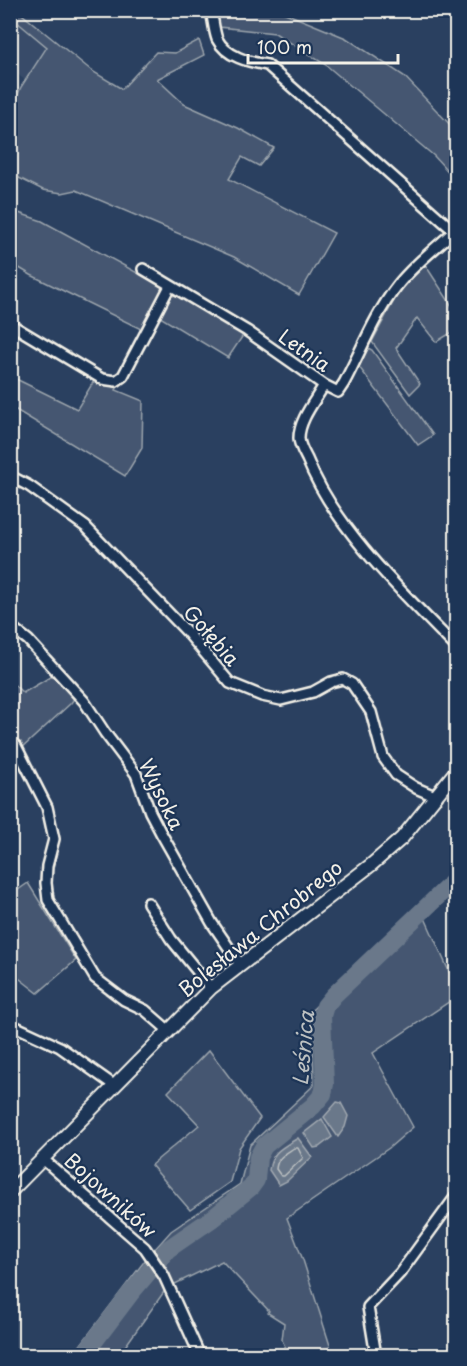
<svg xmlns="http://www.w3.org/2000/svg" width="467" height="1366" viewBox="0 0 467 1366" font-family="'Playpen Sans',sans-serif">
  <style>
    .built { fill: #374c69 }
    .green { fill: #445771; stroke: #9ca4ac; stroke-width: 1.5 }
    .water { fill: #6a788a; stroke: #a1a8b0; stroke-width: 1.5 }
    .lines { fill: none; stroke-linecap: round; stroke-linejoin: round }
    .shore { stroke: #bdc1c2; stroke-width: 1.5 }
    .stream { stroke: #a1a8b0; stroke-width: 3 }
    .river { stroke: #6a788a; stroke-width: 18 }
    .minor-casing { stroke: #f4f1e8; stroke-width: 14 }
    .tertiary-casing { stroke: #f4f1e8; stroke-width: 16 }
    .minor { stroke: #1d3557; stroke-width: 9 }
    .tertiary { stroke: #1d3557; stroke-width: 12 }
    .labels { text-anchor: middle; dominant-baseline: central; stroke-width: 4.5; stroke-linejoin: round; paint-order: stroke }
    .street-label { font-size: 20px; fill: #f4f1e8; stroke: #1d3557 }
    .water-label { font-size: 21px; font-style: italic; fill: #bdc1c2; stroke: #1d3557 }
  </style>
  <rect width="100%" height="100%" fill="#2a4060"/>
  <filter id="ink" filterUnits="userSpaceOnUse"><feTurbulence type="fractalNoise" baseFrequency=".0167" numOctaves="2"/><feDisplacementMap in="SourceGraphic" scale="12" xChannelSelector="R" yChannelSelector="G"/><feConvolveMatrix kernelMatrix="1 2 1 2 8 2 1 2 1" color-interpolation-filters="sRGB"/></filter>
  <g filter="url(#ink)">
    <path class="built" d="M10,17L47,46L26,81L11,69Z"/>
    <path class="green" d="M11,10L18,11L92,71L122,89L156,52L175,53L199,40L204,55L157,79L184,104L238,128L274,148L259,166L242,157L229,179L334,233L299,295L234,257L76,190L62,193L43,190L11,174V106L12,107L21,87L47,47L11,17Z
      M215,11H280L346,38L404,76L456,131V180L434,156L326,65L275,33L219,27Z
      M10,210L42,221L165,288L145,331L31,275L11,263Z
      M424,263L456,312V330L436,342L417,318L396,348L420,384L410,394L372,342L403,284Z
      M176,295L244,334L228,358L160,317L169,297Z
      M368,348L372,350L433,435L418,445L359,367Z
      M10,376L77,409L95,379L120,383L116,390L143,401L142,448L125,476L11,407Z
      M62,670L80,690L71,703L22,748L11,728L10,681L23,693Z
      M456,871V887L425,918L456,987V997L373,1053L413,1127L389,1148L287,1218L303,1260L333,1355H289L282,1340L284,1323L268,1313L269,1311L222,1261L173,1285L154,1250L171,1231L240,1184L250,1145L314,1085L312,1010L398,925Z
      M28,883L76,960L38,993L11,972V895Z
      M209,1050L260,1118L239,1148L230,1182L190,1210L151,1165L199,1125L168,1092Z
      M146,1259L166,1289L119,1355L72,1356Z"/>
    <path class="water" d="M337,1102L341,1103L348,1116L345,1127L338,1137L324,1117Z
      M322,1119L332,1137L319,1147L314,1148L304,1133Z
      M298,1138L312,1157L287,1181L279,1185L269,1170C272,1151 282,1148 298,1138Z"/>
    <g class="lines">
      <path class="shore" d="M294,1148H298L303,1158L284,1176H281L276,1169C277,1157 285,1154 294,1148Z"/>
      <path class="stream" d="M83,1345L88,1349"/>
      <path class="river" d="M83,1356L130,1294L168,1249L213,1218L251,1187L256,1180L258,1157L264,1146L313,1106L323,1094L325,1084L322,1016L325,1006L334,995L456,879"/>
      <defs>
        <path id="minor" d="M211,10C213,19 214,31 217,39C226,57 249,62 267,65L454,231
          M454,10L456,12
          M143,269L247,331L324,385L338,392L344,383C361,351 375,314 397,286C413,265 435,249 454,231L456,234
          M10,324L102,379L116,381L123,376L170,286
          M324,385C315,401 299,420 299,438C299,445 304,453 307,459C335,529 404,594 456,647
          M10,476L29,486L86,527L187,632L230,683L262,696L281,700L313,692L331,682L343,679L352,684L371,712L383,757L396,775L416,788L437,797
          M10,626L28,640L84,701L105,733L136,774L150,812L161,833L212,923L240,964
          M10,750L16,746L47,807L54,839L47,866L46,883L48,900L95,978L124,1000L145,1010L168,1030
          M148,903L171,939L211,988
          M10,1024L60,1047L115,1086
          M44,1160L145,1248L164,1276L200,1356
          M376,1356L368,1307L400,1273L456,1196"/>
        <path id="tertiary" d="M10,1192L211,988L371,865L402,838L456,771"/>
      </defs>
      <use href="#minor" class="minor-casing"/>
      <use href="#tertiary" class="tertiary-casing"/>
      <use href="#minor" class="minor"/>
      <use href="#tertiary" class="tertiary"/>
    </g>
  </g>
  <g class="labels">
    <g class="street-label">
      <text transform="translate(305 350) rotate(35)">Letnia</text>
      <text transform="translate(212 635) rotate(49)">Gołębia</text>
      <text transform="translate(162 794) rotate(64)">Wysoka</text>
      <text transform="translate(260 928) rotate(-39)">Bolesława Chrobrego</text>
      <text transform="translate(111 1195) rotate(42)">Bojowników</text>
    </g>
    <g class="water-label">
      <text transform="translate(302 1048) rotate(-85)">Leśnica</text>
    </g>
  </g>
  <rect width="467" height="1366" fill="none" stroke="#1d3557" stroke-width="36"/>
  <rect x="18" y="18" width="431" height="1330" fill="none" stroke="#f4f1e8" stroke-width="2" filter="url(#ink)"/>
  <path d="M248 54v9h150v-9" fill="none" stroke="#f4f1e8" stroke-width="3"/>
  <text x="257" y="54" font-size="18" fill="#f4f1e8" stroke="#1d3557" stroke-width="4.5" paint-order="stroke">100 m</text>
</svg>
